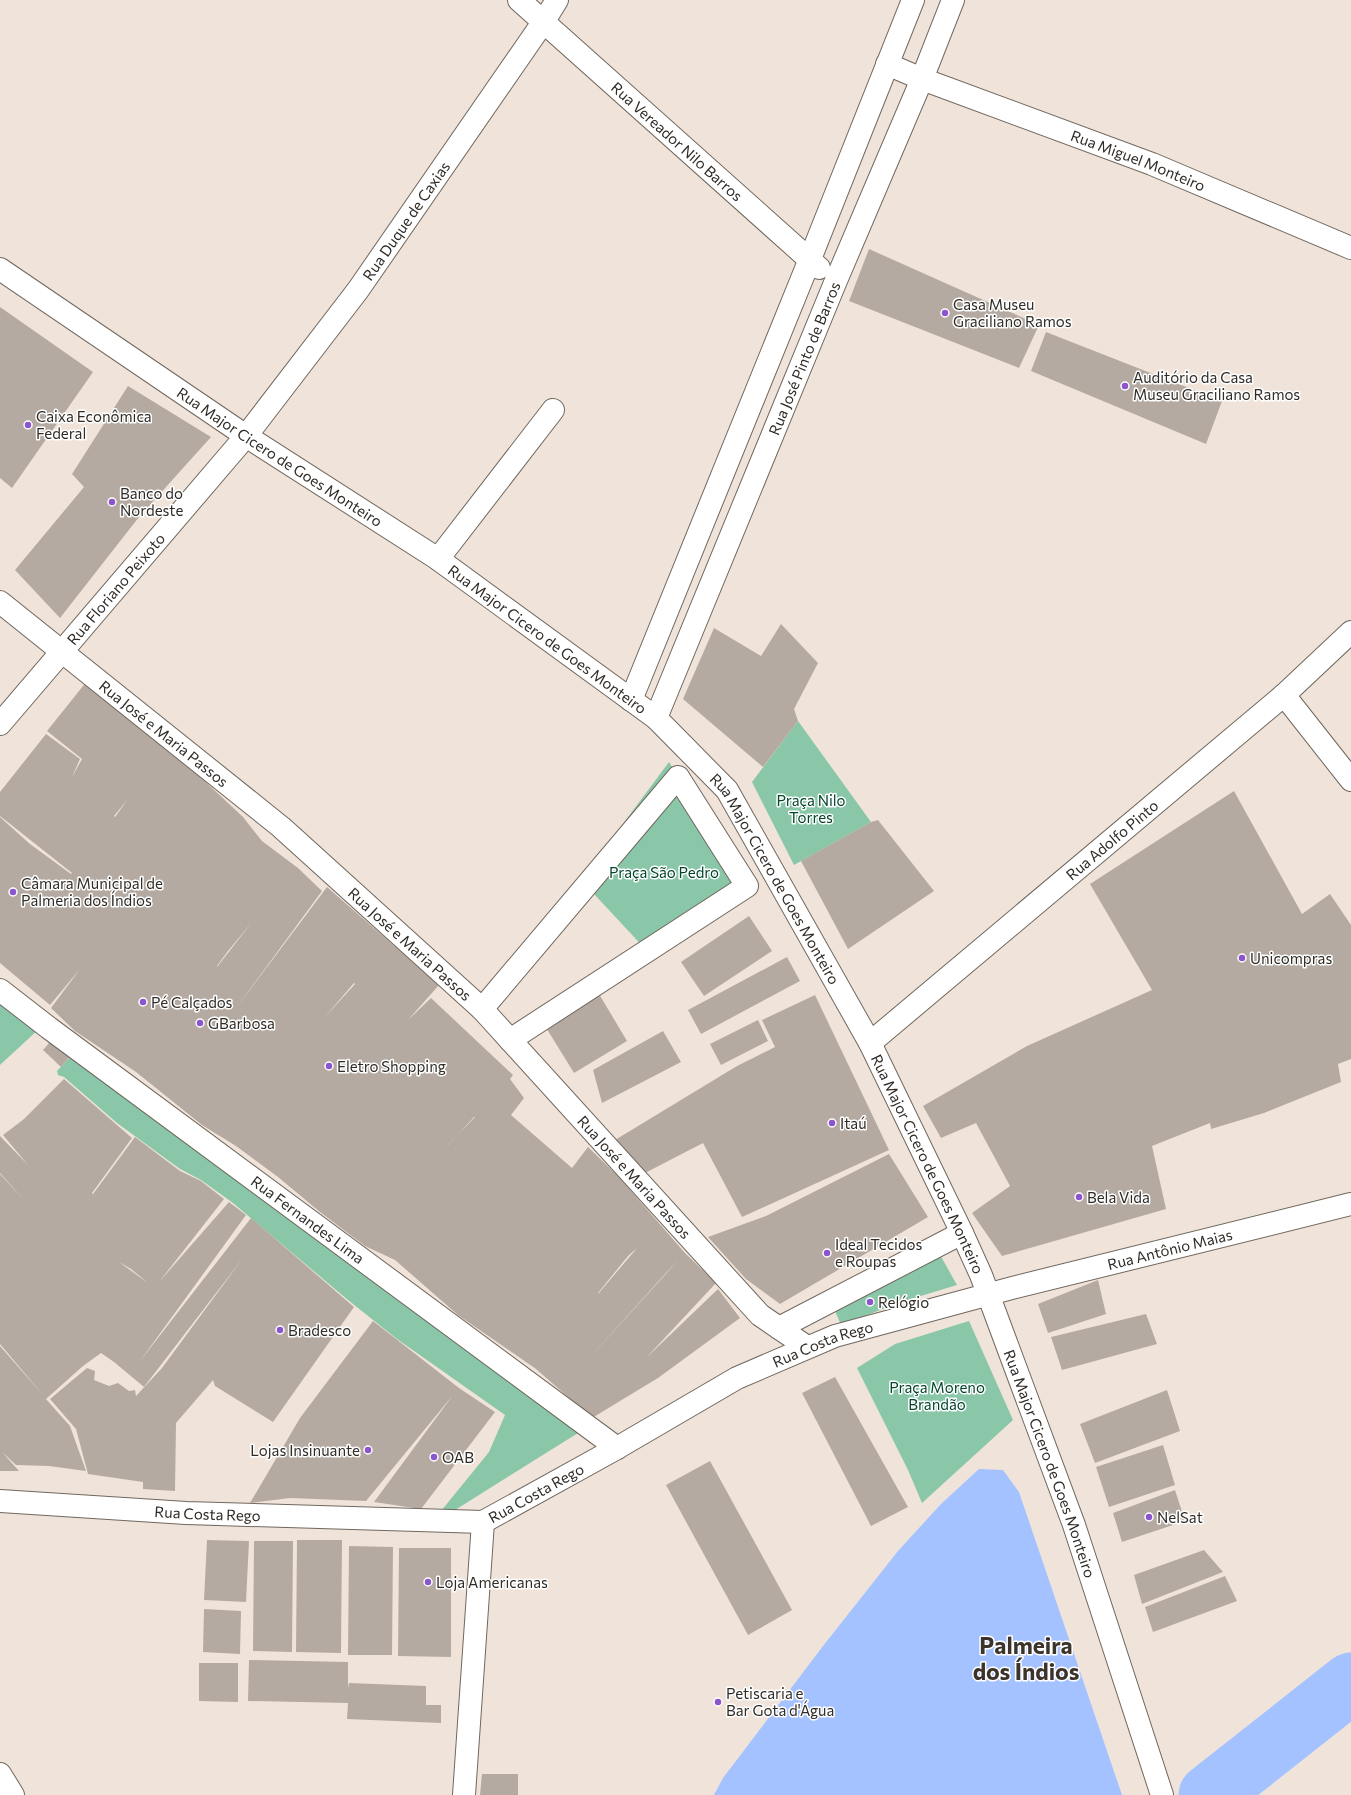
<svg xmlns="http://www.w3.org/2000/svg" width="1351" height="1795" viewBox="0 0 1351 1795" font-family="Commissioner,sans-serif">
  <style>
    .green { fill: #8ac6a8 }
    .water { fill: #a4c2ff }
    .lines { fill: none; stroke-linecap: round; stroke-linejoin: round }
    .river { stroke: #a4c2ff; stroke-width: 61 }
    .building { fill: #b5aaa1; fill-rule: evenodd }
    .minor-casing { stroke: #70675e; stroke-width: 24 }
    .minor { stroke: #fff; stroke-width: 22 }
    .poi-dot { fill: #8a55cd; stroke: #fff; stroke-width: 1.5 }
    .labels { text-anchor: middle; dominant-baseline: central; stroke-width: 3; stroke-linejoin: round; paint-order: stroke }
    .street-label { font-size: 15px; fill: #2f2b27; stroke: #fff }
    .poi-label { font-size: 15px; fill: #2f2b27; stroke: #fff; text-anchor: start }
    .park-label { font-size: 15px; fill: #04452d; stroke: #fff }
    .town-label { font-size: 23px; font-weight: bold; fill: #3c332b; stroke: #fff }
  </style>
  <rect width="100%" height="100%" fill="#f0e4da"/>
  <path class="green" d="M798,721L871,822L794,865L752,782Z
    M669,762L753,895L648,952L581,880Z
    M0,998L40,1028L0,1065Z
    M76,1051L586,1428L455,1510L437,1516L489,1452L505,1415L397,1339L348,1300L233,1203L201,1180L180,1169L117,1123L64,1077L58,1075L57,1071Z
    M939,1253L957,1285L901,1302L841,1325L833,1306Z
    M969,1321L1013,1420L922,1503L908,1470L857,1368L895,1344Z"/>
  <path class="water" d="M979,1469L1003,1470L1019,1492L1122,1795H714L723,1778L823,1646L898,1551L941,1504Z"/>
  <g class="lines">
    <path class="river" d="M1209,1795L1351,1683"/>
  </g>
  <path class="building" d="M869,249L1039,325L1019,368L849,301Z
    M0,307L93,372L12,488L0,478Z
    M1046,332L1222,401L1206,444L1031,371Z
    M128,386L211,437L139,517L60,618L15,570L84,487L72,474Z
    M781,624L818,663L794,709L798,721L763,767L683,699L714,628L761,656Z
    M87,681L196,773L243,817L262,841L298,868L322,891L237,1007L327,887L439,985L408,1020L431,998L513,1075L510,1079L524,1098L511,1115L572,1168L588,1147L618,1176L685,1253L716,1283L646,1358L718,1289L740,1318L658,1378L592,1418L536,1369L458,1315L395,1260L365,1246L320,1212L278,1177L236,1146L202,1125L136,1072L75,1031L51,1008L80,969L50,1005L0,963V817L30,844L71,874L72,873L0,816V792L46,734L80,759L72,777L82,759L47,731ZM128,799L115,817L114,816ZM252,922L217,967V966L228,951ZM354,983L355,984L324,1018ZM474,1117H475L448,1145L454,1139ZM637,1248L598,1294V1293L628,1256ZM678,1260L664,1276L583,1365L666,1273Z
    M1234,791L1302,914L1330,894L1351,925V1059L1338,1064L1341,1082L1264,1113L1211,1129L1210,1123L1152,1146L1166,1209L1002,1256L972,1213L1010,1186L976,1123L941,1138L923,1106L1027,1046L1152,990L1090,884Z
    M878,820L934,891L848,949L801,861L871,822Z
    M749,916L772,951L704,996L681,962Z
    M787,957L800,981L701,1034L688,1010Z
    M599,994L627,1041L574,1073L545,1026Z
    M815,995L889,1150L742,1217L703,1143L645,1173L615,1140L737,1066L775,1047L762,1020Z
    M758,1020L768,1041L721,1065L710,1044Z
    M663,1031L681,1062L602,1103L593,1070Z
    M56,1035L75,1051L61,1067L43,1050Z
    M64,1079L132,1138L92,1193L96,1198L93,1194L135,1137L180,1171L201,1181L224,1199L159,1282L229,1202L246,1215L140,1361L251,1218L354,1307L273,1422L215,1386L213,1380L176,1423L175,1491L143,1489V1482L88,1474L76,1429L50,1399L87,1368L95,1371L94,1380L109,1386L118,1383L129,1391L135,1390L136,1396L162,1368L243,1258L144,1387L114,1362L101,1353L83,1366L46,1399L70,1426L86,1471L49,1466L16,1465L2,1452L19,1471H0V1346L43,1395L0,1344V1174L24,1200L0,1173V1136L28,1165L3,1135L24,1119ZM119,1262L131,1269L148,1283Z
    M889,1154L928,1217L780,1304L746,1279L708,1237L766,1216Z
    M1098,1280L1106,1314L1048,1333L1038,1304Z
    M1146,1314L1157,1344L1062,1370L1051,1337Z
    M373,1321L459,1388L495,1412L421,1509L374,1502L453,1395L366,1501L290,1498L250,1503L300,1418Z
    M835,1377L908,1507L871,1526L802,1393Z
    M1167,1390L1180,1431L1095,1463L1080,1424Z
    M1163,1445L1175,1485L1109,1507L1096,1467Z
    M710,1461L792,1610L748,1635L666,1485Z
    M1175,1490L1185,1521L1122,1542L1113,1513Z
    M207,1540L249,1541L246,1602L204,1600Z
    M297,1540H342L341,1653L296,1652Z
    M254,1541H293L292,1652L253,1651Z
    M349,1546L393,1547L392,1655H348Z
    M399,1548H451V1657L398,1656Z
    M1204,1550L1223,1572L1142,1604L1134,1575Z
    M1225,1576L1237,1601L1153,1632L1145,1607Z
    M204,1609L241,1611L240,1654L203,1652Z
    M249,1660L348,1662V1688L349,1683L426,1686V1705H441V1723L347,1719L348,1703L248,1701Z
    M199,1663H238V1702L199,1701Z
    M482,1774H518V1795H480Z"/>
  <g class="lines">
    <defs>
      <g id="minor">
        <path id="s1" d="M519,0L819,268"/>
        <path id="s2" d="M887,64L922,79L1152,164L1351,248"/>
        <path id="s3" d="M0,269L246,436L438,559L656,718L727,790L870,1043L962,1233L981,1275L1074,1525L1162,1795"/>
        <path d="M438,559L553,410"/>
        <path id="s4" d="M0,602L281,827L482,1009L760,1315L807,1347"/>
        <path d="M1284,695L1351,780"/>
        <path d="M631,700L810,259L913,0"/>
        <path id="s5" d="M656,718L835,283L922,79L953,0"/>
        <path id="s6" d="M0,724L246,436L358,290L544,21L557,0"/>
        <path id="s7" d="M0,990L49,1028L617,1448"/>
        <path d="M482,1009L678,777L747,886L510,1040"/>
        <path id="s8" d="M870,1043L1284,695L1351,632"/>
        <path d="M779,1328L962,1233"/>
        <path id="s9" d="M0,1501L186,1513L483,1522L617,1448L737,1378L835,1336L1012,1288L1351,1204"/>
        <path d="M0,1774L13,1795"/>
        <path d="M464,1795L483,1522"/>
      </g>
    </defs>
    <use href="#minor" class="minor-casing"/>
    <use href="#minor" class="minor"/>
  </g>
  <g class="poi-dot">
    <circle cx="945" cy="313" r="4"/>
    <circle cx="1125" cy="386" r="4"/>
    <circle cx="28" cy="425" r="4"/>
    <circle cx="112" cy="502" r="4"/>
    <circle cx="13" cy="892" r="4"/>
    <circle cx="1242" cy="958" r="4"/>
    <circle cx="143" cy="1002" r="4"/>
    <circle cx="200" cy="1023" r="4"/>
    <circle cx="329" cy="1066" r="4"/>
    <circle cx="832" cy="1123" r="4"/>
    <circle cx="1079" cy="1197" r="4"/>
    <circle cx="827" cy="1253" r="4"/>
    <circle cx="870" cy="1302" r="4"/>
    <circle cx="280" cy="1330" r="4"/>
    <circle cx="368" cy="1450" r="4"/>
    <circle cx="434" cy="1457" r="4"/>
    <circle cx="1149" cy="1517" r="4"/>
    <circle cx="428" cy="1582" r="4"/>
    <circle cx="718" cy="1702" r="4"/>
  </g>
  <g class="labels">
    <g class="street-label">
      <text stroke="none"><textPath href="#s1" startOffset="212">Rua Vereador Nilo Barros</textPath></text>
      <text stroke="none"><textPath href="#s2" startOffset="269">Rua Miguel Monteiro</textPath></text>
      <text stroke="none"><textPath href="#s6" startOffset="647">Rua Duque de Caxias</textPath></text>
      <text stroke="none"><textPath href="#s5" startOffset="389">Rua José Pinto de Barros</textPath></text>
      <text stroke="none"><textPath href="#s3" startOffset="337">Rua Major Cicero de Goes Monteiro</textPath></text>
      <text stroke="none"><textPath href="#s6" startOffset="178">Rua Floriano Peixoto</textPath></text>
      <text stroke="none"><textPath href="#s3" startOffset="661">Rua Major Cicero de Goes Monteiro</textPath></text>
      <text stroke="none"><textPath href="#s4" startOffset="210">Rua José e Maria Passos</textPath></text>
      <text stroke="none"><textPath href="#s8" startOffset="316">Rua Adolfo Pinto</textPath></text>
      <text stroke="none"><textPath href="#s3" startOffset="997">Rua Major Cicero de Goes Monteiro</textPath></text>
      <text stroke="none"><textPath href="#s4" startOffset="534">Rua José e Maria Passos</textPath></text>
      <text stroke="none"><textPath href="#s3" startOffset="1321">Rua Major Cicero de Goes Monteiro</textPath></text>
      <text stroke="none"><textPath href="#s4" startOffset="858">Rua José e Maria Passos</textPath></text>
      <text stroke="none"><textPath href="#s7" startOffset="384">Rua Fernandes Lima</textPath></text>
      <text stroke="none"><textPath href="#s9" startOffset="1228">Rua Antônio Maias</textPath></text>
      <text stroke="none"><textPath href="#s9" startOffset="868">Rua Costa Rego</textPath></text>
      <text stroke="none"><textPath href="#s3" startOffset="1645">Rua Major Cicero de Goes Monteiro</textPath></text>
      <text stroke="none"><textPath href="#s9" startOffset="544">Rua Costa Rego</textPath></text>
      <text stroke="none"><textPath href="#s9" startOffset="208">Rua Costa Rego</textPath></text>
    </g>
    <g class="poi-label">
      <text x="953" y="304">Casa Museu<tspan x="953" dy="17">Graciliano Ramos</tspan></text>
      <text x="1133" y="377">Auditório da Casa<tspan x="1133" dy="17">Museu Graciliano Ramos</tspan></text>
      <text x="36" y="416">Caixa Econômica<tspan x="36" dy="17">Federal</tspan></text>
      <text x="120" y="493">Banco do<tspan x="120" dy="17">Nordeste</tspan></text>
      <text x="21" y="883">Câmara Municipal de<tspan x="21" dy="17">Palmeria dos Índios</tspan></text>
      <text x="1250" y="958">Unicompras</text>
      <text x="151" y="1002">Pé Calçados</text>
      <text x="208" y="1023">GBarbosa</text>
      <text x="337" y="1066">Eletro Shopping</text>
      <text x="840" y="1123">Itaú</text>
      <text x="1087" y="1197">Bela Vida</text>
      <text x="835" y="1244">Ideal Tecidos<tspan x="835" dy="17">e Roupas</tspan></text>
      <text x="878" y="1302">Relógio</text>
      <text x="288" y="1330">Bradesco</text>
      <text x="360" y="1450" text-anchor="end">Lojas Insinuante</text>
      <text x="442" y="1457">OAB</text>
      <text x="1157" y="1517">NelSat</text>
      <text x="436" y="1582">Loja Americanas</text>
      <text x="726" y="1693">Petiscaria e<tspan x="726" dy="17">Bar Gota d'Água</tspan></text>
    </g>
    <g class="park-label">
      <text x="811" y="800">Praça Nilo<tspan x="811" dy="17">Torres</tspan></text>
      <text x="664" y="872">Praça São Pedro</text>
      <text x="937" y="1387">Praça Moreno<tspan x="937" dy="17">Brandão</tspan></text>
    </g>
    <g class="town-label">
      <text x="1026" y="1645">Palmeira<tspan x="1026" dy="26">dos Índios</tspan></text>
    </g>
  </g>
</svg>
